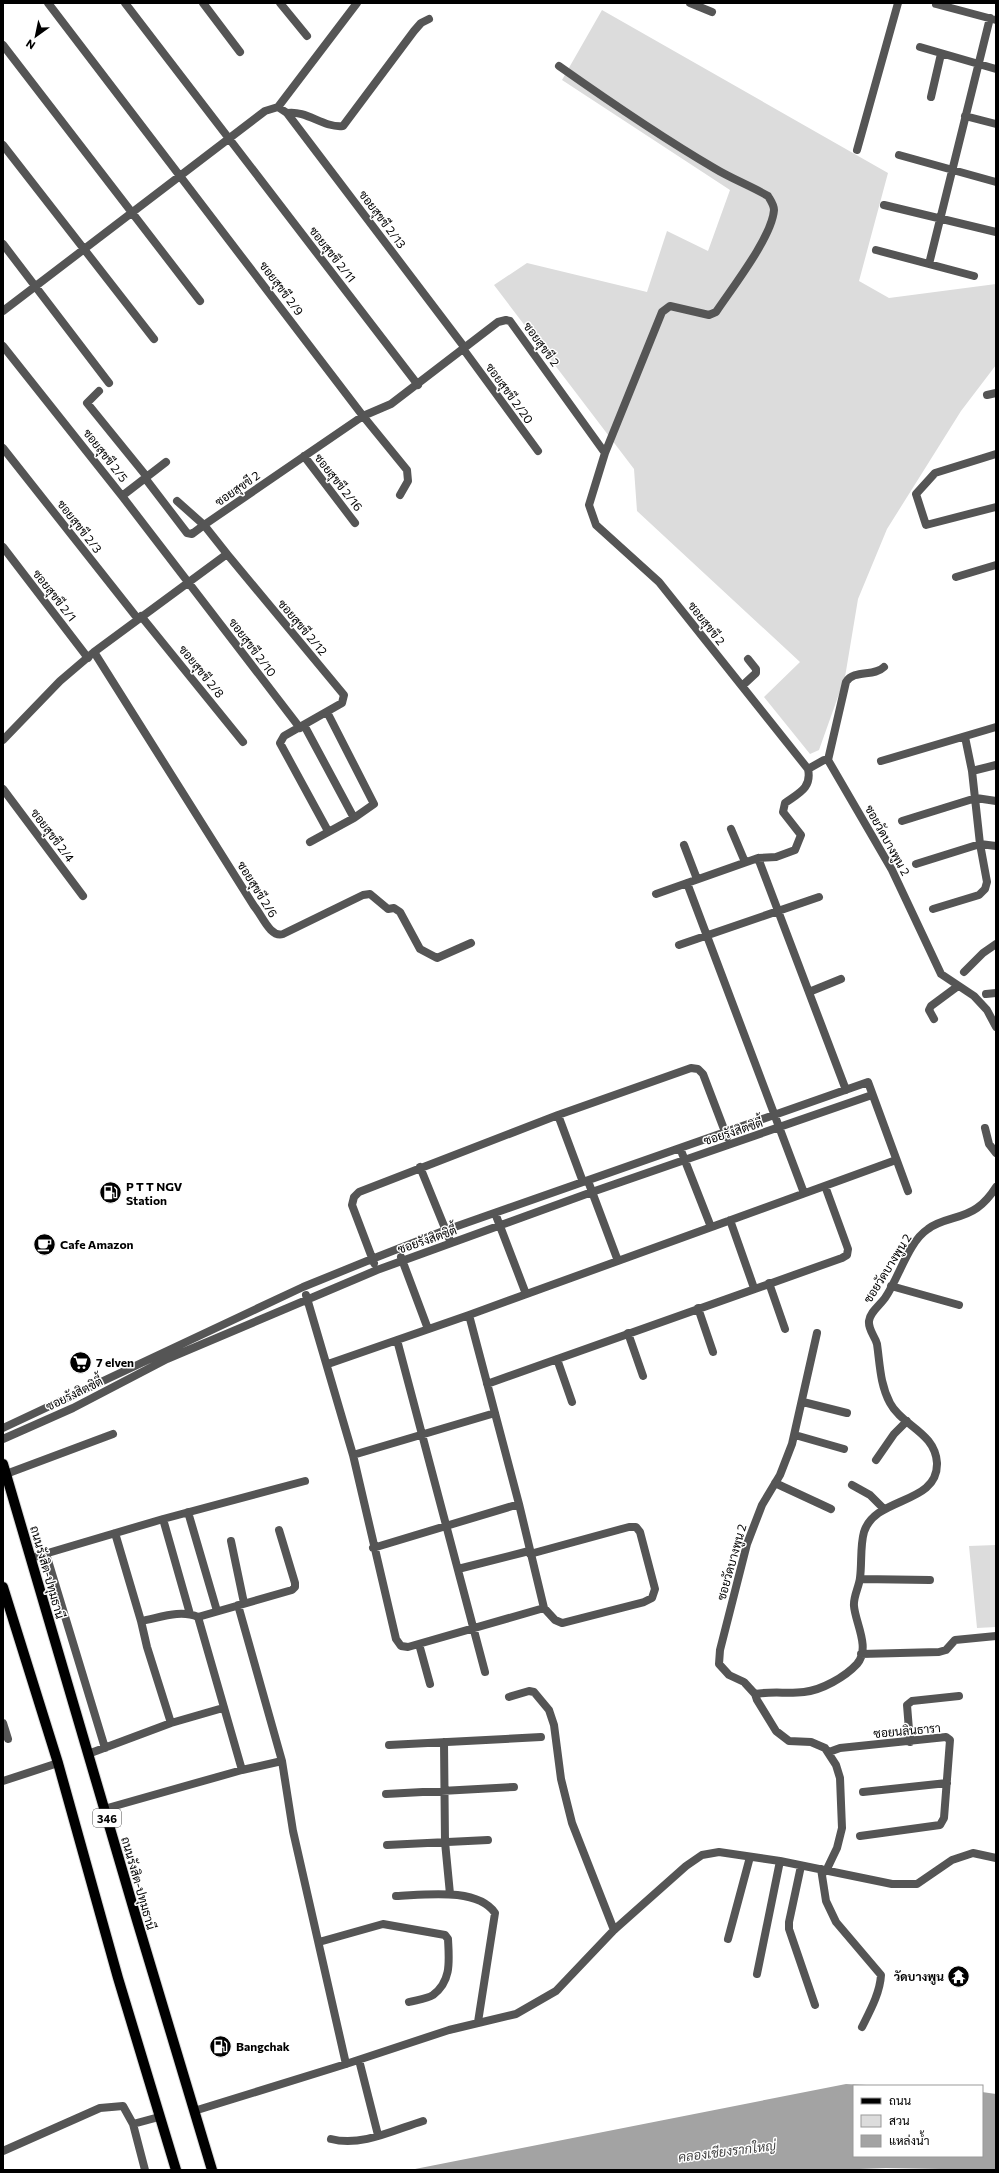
<svg xmlns="http://www.w3.org/2000/svg" width="999" height="2173" viewBox="0 0 999 2173" font-family="Commissioner,Sarabun,sans-serif">
  <style>
    .green { fill: #dcdcdc }
    .water { fill: #a3a3a3 }
    .lines { fill: none; stroke-linecap: round; stroke-linejoin: round }
    .primary-casing { stroke: #dbdbdb; stroke-width: 12 }
    .street { stroke: #555; stroke-width: 8 }
    .primary { stroke: #000; stroke-width: 10 }
    .labels { text-anchor: middle; dominant-baseline: central; stroke-width: 3; stroke-linejoin: round; paint-order: stroke }
    .shield { fill: #fff; stroke: #4c4c4c; stroke-width: 1 }
    .shield-label { font-size: 11px; font-weight: bold; fill: #000 }
    .street-label { font-size: 12px; fill: #000; stroke: #fff }
    .poi-label { font-size: 12px; font-weight: bold; fill: #000; stroke: #fff; text-anchor: start }
    .water-label { font-size: 13px; font-style: italic; fill: #444; stroke: #fff }
  </style>
  <rect width="100%" height="100%" fill="#fff"/>
  <path class="green" d="M602,10L888,173L859,281L889,298L996,284V365L961,411L887,529L858,599L845,677L819,750L810,754L764,697L800,662L637,511L634,469L494,285L527,263L647,292L667,231L708,251L730,190L562,80Z
    M996,1545V1627L977,1628L969,1546Z"/>
  <path class="water" d="M846,2084L887,2086H854V2156H982V2092L996,2094V2170L886,2168L833,2170H410Z"/>
  <g class="lines">
    <defs>
      <path id="primary" d="M3,1464L136,1917L212,2170
        M3,1587L58,1763L118,1978L176,2170"/>
    </defs>
    <use href="#primary" class="primary-casing"/>
    <path class="street" d="M48,3L363,416L407,470L408,481L400,495
      M125,3L418,385
      M203,3L240,52
      M280,3L307,36
      M690,3L712,12
      M936,4L996,20
      M3,45L200,301
      M920,47L996,69
      M559,66C610,102 661,137 714,168C732,179 751,186 768,196C771,201 774,205 774,210C772,237 732,288 716,312L709,315L670,306L662,312L605,453
      M931,97L941,54
      M278,107L287,113L465,348
      M287,113C307,110 323,128 343,126L414,31L421,23L429,19
      M965,116L996,124
      M3,145L154,339
      M857,150L898,3
      M899,155L996,182
      M884,205L996,232
      M3,244L109,383
      M876,250L974,276
      M929,264L990,18
      M3,311L265,111L278,107L357,3
      M3,346L122,496L300,728
      M464,350L538,451
      M99,391L87,403L147,477
      M987,395L996,393
      M3,448L138,619
      M996,454L935,473L916,494L926,525L996,507
      M304,456L355,523
      M145,478L187,533L192,534L204,525L177,501
      M122,496L166,462
      M3,547L88,658
      M227,554L344,695L342,703L284,736L280,743L328,831
      M956,577L996,565
      M141,616L243,742
      M94,652L254,906C262,915 270,938 283,934L363,895L370,894L388,909L394,908L400,912L420,949L437,958L471,943
      M884,667C874,677 854,669 846,682L828,760L892,870L941,974L974,996L987,1010L996,1027
      M742,686L756,673V669L748,659
      M304,725L354,818
      M3,740L60,681L94,652L227,554L204,525L363,416L391,404L498,322L506,320L510,321L605,453L589,505L596,525L659,582L808,769C812,788 799,793 785,803L783,812L801,835L795,850L776,857L758,858L656,894
      M881,761L996,727
      M808,769L824,760H828
      M972,771L996,765
      M3,789L83,896
      M902,821L976,798L996,801
      M731,829L745,862
      M310,842L354,818L374,804L327,712
      M684,845L697,879
      M758,858L846,1090
      M916,864L980,844L996,846
      M687,883L804,1193
      M933,909L979,895L985,889L987,882L980,844L972,771L965,737
      M679,945L819,897
      M964,972L983,953L996,944
      M809,992L841,979
      M986,994L996,993
      M934,1019L929,1010L931,1006L958,986
      M558,1115L583,1182
      M985,1128L989,1144L996,1153
      M680,1148L711,1227
      M420,1167L451,1243
      M588,1181L618,1261
      M495,1213L526,1294
      M730,1220L754,1288
      M401,1257L428,1329
      M374,1263L352,1205L354,1197L359,1192L558,1115L691,1068L698,1069L703,1074L727,1137
      M769,1283L785,1329
      M891,1286L959,1305
      M306,1295L353,1455L396,1639L401,1646L408,1647L544,1608
      M698,1308L713,1352
      M469,1315L519,1504L544,1608L555,1620L562,1623L644,1602L652,1598L655,1589L640,1532L636,1527H629L530,1554
      M628,1333L643,1376
      M817,1333L792,1444L780,1475L762,1505L747,1544L720,1650L719,1664L729,1675L744,1682L755,1694L757,1700L776,1731L789,1741L811,1742L825,1748L836,1765L840,1778L842,1828L837,1848L826,1871
      M397,1340L485,1672
      M557,1359L572,1402
      M328,1364L469,1315L896,1160
      M487,1384L842,1258L847,1255L848,1249L825,1186
      M803,1402L847,1413
      M3,1428L303,1287L372,1259L446,1230L868,1082L908,1191
      M795,1435L844,1449
      M3,1439L73,1408L167,1359L377,1270L592,1192L872,1095
      M353,1455L495,1413
      M876,1460L894,1434L907,1421
      M6,1474L113,1434
      M775,1483L831,1509
      M852,1485L870,1495L884,1509
      M188,1512L217,1611
      M163,1519L190,1614
      M115,1533L141,1621
      M231,1541L244,1603
      M373,1548L519,1504
      M46,1554L105,1748
      M31,1558L163,1519L305,1481
      M458,1569L529,1551
      M860,1579L930,1580
      M238,1605L282,1761L293,1831L346,2064
      M198,1617L292,1590L295,1587V1583L279,1530
      M419,1644L430,1684
      M861,1654L939,1652L946,1650L955,1640L996,1636
      M755,1694C772,1691 788,1694 804,1692C822,1690 845,1677 857,1664C871,1648 855,1622 854,1606C853,1597 859,1587 860,1578C862,1563 860,1546 864,1532C875,1496 938,1505 937,1463C935,1432 902,1426 890,1403C880,1384 880,1365 877,1344C875,1336 868,1330 869,1321C870,1312 880,1305 885,1298C899,1278 908,1242 928,1229C942,1218 962,1219 977,1208C984,1203 991,1195 996,1187
      M509,1697L529,1691L534,1692L549,1710L554,1725L561,1779L572,1823L614,1930
      M3,1723L8,1739
      M171,1723L223,1708
      M444,1742L445,1842L450,1894
      M910,1742L907,1705L912,1701L959,1696
      M389,1745L541,1737
      M829,1752L840,1748L946,1737L950,1740L944,1818L940,1825L860,1836
      M88,1754L171,1723L147,1647L141,1621C159,1618 180,1609 198,1617L242,1770
      M3,1781L58,1763
      M863,1792L947,1783
      M386,1794L514,1787
      M104,1809L242,1770L282,1761
      M387,1845L488,1840
      M801,1866L789,1922V1929L815,2005
      M821,1869L826,1901L836,1922L881,1975C880,1993 870,2011 862,2027
      M396,1896C424,1895 477,1887 495,1913L478,2022
      M728,1939L750,1857
      M319,1942L383,1924L445,1935L448,1939C449,1960 452,1981 433,1995C427,1999 416,2000 409,2002
      M757,1974L780,1861
      M359,2060L378,2135
      M194,2111L346,2064L449,2030L516,2014L556,1991L614,1930L686,1866L702,1855L719,1852L780,1861L892,1884H917L952,1860L973,1853L996,1858
      M133,2124L159,2117
      M331,2139C361,2147 394,2130 423,2121
      M3,2151L100,2108L123,2106L133,2124L145,2170"/>
    <use href="#primary" class="primary"/>
  </g>
  <defs>
    <symbol id="fuel-disc" viewBox="-11 -11 22 22"><circle r="9.5" fill="#000" stroke="#fff"/><path d="M-5.5-6h7V0h2V4h1.3V-2.5L3-4.5l.8-.8L6-3V5H2.5V1h-1V6h-7ZM-4.2-4.7v3.2H.2V-4.7Z" fill="#fff"/></symbol>
    <symbol id="cafe-disc" viewBox="-11 -11 22 22"><circle r="9.5" fill="#000" stroke="#fff"/><path d="M-5.5-4.5H6V0H3Q3 3.5 0 3.5H-2.5Q-5.5 3.5-5.5 0ZM3-3.2v2h1.7v-2ZM-6 4.5H4V6H-6Z" fill="#fff"/></symbol>
    <symbol id="supermarket-disc" viewBox="-11 -11 22 22"><circle r="9.5" fill="#000" stroke="#fff"/><path d="M-6-5.5h2.5l.6 2H6L4.5 2H-2.5L-4.4-4H-6ZM-1.5 3.2a1.3 1.3 0 1 0 .1 0ZM3 3.2a1.3 1.3 0 1 0 .1 0Z" fill="#fff"/></symbol>
    <symbol id="temple-disc" viewBox="-11 -11 22 22"><circle r="9.5" fill="#000" stroke="#fff"/><path d="M0-6L5-2H3V0L6.5 2.5H4V6H1.5V3h-3V6H-4V2.5H-6.5L-3 0V-2H-5Z" fill="#fff"/></symbol>
  </defs>
  <g fill-rule="evenodd">
    <use href="#fuel-disc" x="98" y="1180" width="25" height="25"/>
    <use href="#cafe-disc" x="32" y="1232" width="25" height="25"/>
    <use href="#supermarket-disc" x="68" y="1350" width="25" height="25"/>
    <use href="#temple-disc" x="946" y="1964" width="25" height="25"/>
    <use href="#fuel-disc" x="208" y="2034" width="25" height="25"/>
  </g>
  <g class="labels">
    <rect class="shield" x="93" y="1809" width="28" height="18" rx="3"/>
    <g class="shield-label">
      <text x="107" y="1818">346</text>
    </g>
    <g class="street-label">
      <text transform="translate(383 219) rotate(53)">ซอยสุขขี 2/13</text>
      <text transform="translate(333 254) rotate(52)">ซอยสุขขี 2/11</text>
      <text transform="translate(282 288) rotate(53)">ซอยสุขขี 2/9</text>
      <text transform="translate(542 344) rotate(54)">ซอยสุขขี 2</text>
      <text transform="translate(510 393) rotate(54)">ซอยสุขขี 2/20</text>
      <text transform="translate(106 455) rotate(52)">ซอยสุขขี 2/5</text>
      <text transform="translate(339 482) rotate(52)">ซอยสุขขี 2/16</text>
      <text transform="translate(237 488) rotate(-35)">ซอยสุขขี 2</text>
      <text transform="translate(80 526) rotate(52)">ซอยสุขขี 2/3</text>
      <text transform="translate(55 595) rotate(52)">ซอยสุขขี 2/1</text>
      <text transform="translate(707 623) rotate(52)">ซอยสุขขี 2</text>
      <text transform="translate(303 627) rotate(50)">ซอยสุขขี 2/12</text>
      <text transform="translate(253 647) rotate(53)">ซอยสุขขี 2/10</text>
      <text transform="translate(202 671) rotate(51)">ซอยสุขขี 2/8</text>
      <text transform="translate(53 835) rotate(53)">ซอยสุขขี 2/4</text>
      <text transform="translate(888 840) rotate(61)">ซอยวัดบางพูน 2</text>
      <text transform="translate(258 889) rotate(58)">ซอยสุขขี 2/6</text>
      <text transform="translate(733 1131) rotate(-18)">ซอยรังสิตซิตี้</text>
      <text transform="translate(427 1239) rotate(-19)">ซอยรังสิตซิตี้</text>
      <text transform="translate(887 1268) rotate(-58)">ซอยวัดบางพูน 2</text>
      <text transform="translate(74 1393) rotate(-26)">ซอยรังสิตซิตี้</text>
      <text transform="translate(731 1562) rotate(-74)">ซอยวัดบางพูน 2</text>
      <text transform="translate(48 1572) rotate(74)">ถนนรังสิต-ปทุมธานี</text>
      <text transform="translate(907 1730) rotate(-5)">ซอยนลินธารา</text>
      <text transform="translate(139 1883) rotate(74)">ถนนรังสิต-ปทุมธานี</text>
    </g>
    <g class="poi-label">
      <text x="126" y="1186">P T T NGV<tspan x="126" dy="14">Station</tspan></text>
      <text x="60" y="1244">Cafe Amazon</text>
      <text x="96" y="1362">7 elven</text>
      <text x="944" y="1976" text-anchor="end">วัดบางพูน</text>
      <text x="236" y="2046">Bangchak</text>
    </g>
    <g class="water-label">
      <text transform="translate(727 2151) rotate(-7)">คลองเชียงรากใหญ่</text>
    </g>
  </g>
  <rect width="999" height="2173" fill="none" stroke="#000000" stroke-width="8"/>
  <rect x="853" y="2085" width="130" height="72" fill="#ffffff" stroke="#999999"/>
  <rect x="861" y="2098" width="20" height="6" fill="#000000" stroke="#999999"/>
  <text x="889" y="2105" font-size="12" fill="#000000">ถนน</text>
  <rect x="861" y="2115" width="20" height="12" fill="#dcdcdc" stroke="#999999"/>
  <text x="889" y="2125" font-size="12" fill="#000000">สวน</text>
  <rect x="861" y="2135" width="20" height="12" fill="#a3a3a3" stroke="#999999"/>
  <text x="889" y="2145" font-size="12" fill="#000000">แหล่งน้ำ</text>
  <g transform="translate(36 36) rotate(213)" stroke="#ffffff" stroke-width="3" paint-order="stroke">
  <path d="M0-3L7 15L0 10L-7 15Z" fill="#000000"/>
  <text y="-6" font-size="11" font-weight="bold" text-anchor="middle" fill="#000000">N</text>
  </g>
</svg>
